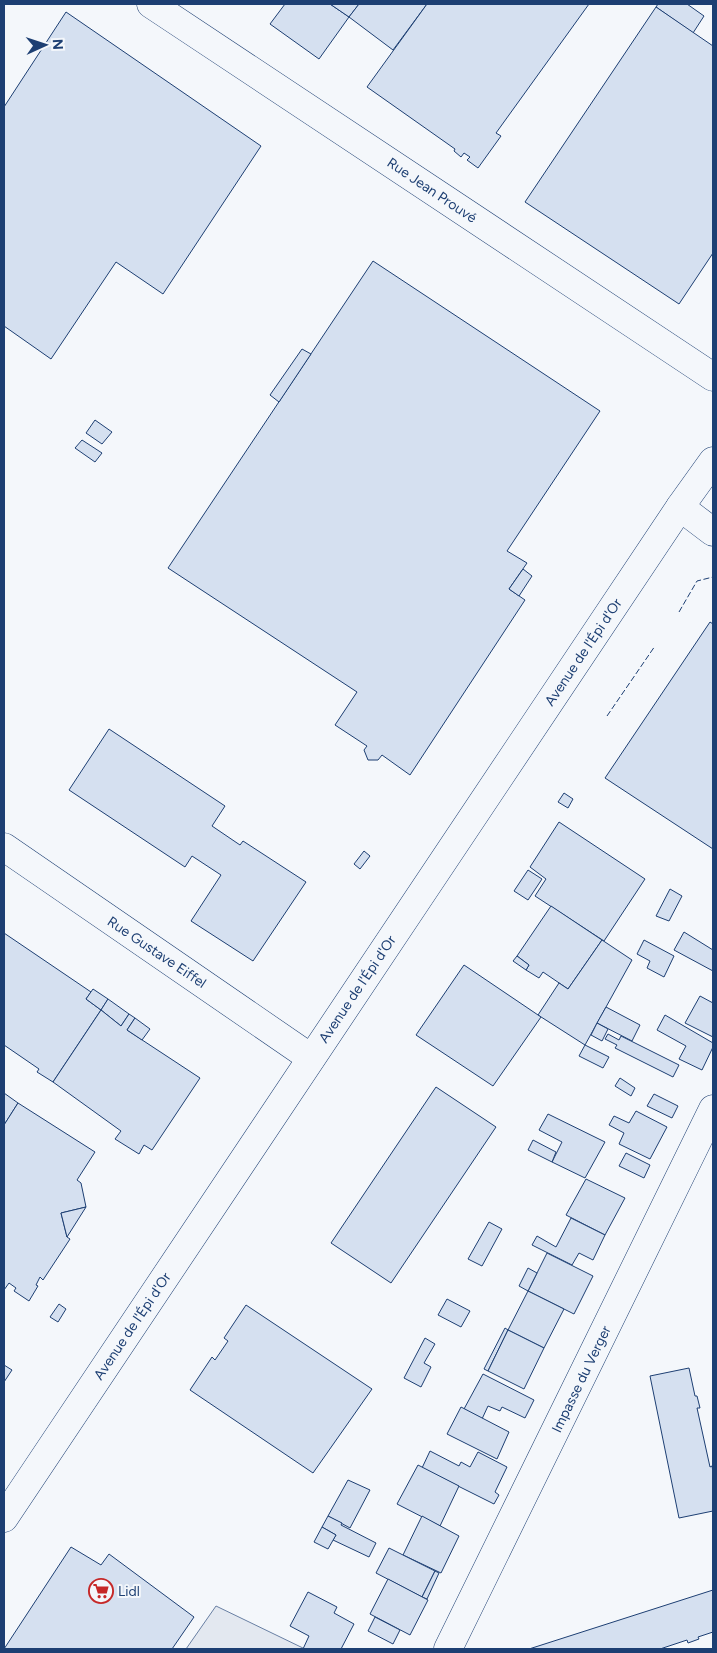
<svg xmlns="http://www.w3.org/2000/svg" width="717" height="1653" viewBox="0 0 717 1653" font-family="Figtree,sans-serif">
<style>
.parking{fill:#e3e8f0;stroke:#687fa3}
.building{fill:#d5e0f0;stroke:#1d3f73}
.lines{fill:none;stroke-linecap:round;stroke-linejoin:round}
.street-casing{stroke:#1d3f73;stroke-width:29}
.street{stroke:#f4f7fb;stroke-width:28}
.fence{stroke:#1d3f73;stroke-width:1;stroke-dasharray:6 2.5;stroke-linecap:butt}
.labels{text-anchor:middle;stroke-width:4;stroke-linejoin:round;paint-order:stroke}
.street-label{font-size:14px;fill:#1d3f73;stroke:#f4f7fb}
.poi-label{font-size:14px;fill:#1d3f73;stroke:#f4f7fb;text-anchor:start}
</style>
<rect width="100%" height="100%" fill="#f4f7fb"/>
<path class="parking" d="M216,1606L305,1649H186Z"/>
<g class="building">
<path d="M285,4H330L349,17L319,59L270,24Z"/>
<path d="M330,4H359L349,17Z"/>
<path d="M359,4H427L393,50L349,17Z"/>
<path d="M427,4H589L496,133L501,136L478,168L467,160L470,157L464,153L461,157L454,151L455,149L367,87Z"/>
<path d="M658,4H687L704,16L693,33L656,7Z"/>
<path d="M656,7L713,46V253L679,304L525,202Z"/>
<path d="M66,12L261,146L163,294L116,262L51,359L4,326V107Z"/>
<path d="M373,261L600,411L507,551L527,563L509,589L525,600L410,775L382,755L378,760H368L364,750L367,746L335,725L357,692L168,568Z"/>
<path d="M302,349L311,354L279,402L270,395Z"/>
<path d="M95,420L112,432L102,444L86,433Z"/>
<path d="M82,440L102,453L95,462L75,448Z"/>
<path d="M523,569L532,576L519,596L509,589Z"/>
<path d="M710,622L713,624V849L605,778Z"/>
<path d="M109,729L225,806L212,826L240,845L243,841L306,882L253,961L191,921L221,875L192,856L185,867L69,790Z"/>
<path d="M564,793L573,799L568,808L558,802Z"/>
<path d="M559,822L645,879L604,941L535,896L546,879L530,867Z"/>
<path d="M364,851L370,856L360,869L354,864Z"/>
<path d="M528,870L542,879L528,900L514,891Z"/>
<path d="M670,889L682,896L669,921L656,916Z"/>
<path d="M551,906L602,940L568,989L543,972L539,978L526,970L529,965L517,956Z"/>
<path d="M684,932L713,950V971L674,950Z"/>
<path d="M4,933L91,992L86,999L101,1010L53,1082L37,1072L39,1069L4,1045Z"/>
<path d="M602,940L632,960L585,1045L538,1015L559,983L568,989Z"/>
<path d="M644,940L674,956L664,977L647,968L650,961L637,954Z"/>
<path d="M517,956L529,965L526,970L513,961Z"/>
<path d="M464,965L541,1017L493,1086L416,1035Z"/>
<path d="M93,989L108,999L101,1010L86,999Z"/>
<path d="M700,996L713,1003V1037L685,1023Z"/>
<path d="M108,999L129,1014L121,1026L101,1010Z"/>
<path d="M606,1007L640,1025L632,1041L597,1023Z"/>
<path d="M101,1010L121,1026L129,1014L135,1018L127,1030L200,1078L152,1150L144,1145L139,1154L115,1139L121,1131L53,1082Z"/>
<path d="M665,1015L713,1043V1047L702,1070L679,1059L686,1046L657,1030Z"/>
<path d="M135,1018L150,1029L142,1040L127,1030Z"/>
<path d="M597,1023L608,1029L602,1041L591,1035Z"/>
<path d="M608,1034L619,1040L621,1036L679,1065L673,1077L615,1048L617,1045L605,1039Z"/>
<path d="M585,1045L609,1057L603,1068L579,1056Z"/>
<path d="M620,1078L635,1088L631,1096L615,1086Z"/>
<path d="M436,1087L496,1127L391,1283L331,1243Z"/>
<path d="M4,1093L18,1103L4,1125Z"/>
<path d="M654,1094L678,1106L672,1118L647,1106Z"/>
<path d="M18,1103L95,1152L77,1180L81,1183L86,1207L61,1213L67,1237L70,1239L43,1280L40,1277L36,1285L38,1286L29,1301L14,1291L16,1288L9,1283L4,1290V1125Z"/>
<path d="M636,1111L667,1127L650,1159L619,1144L624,1133L609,1125L614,1116L629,1123Z"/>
<path d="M548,1114L605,1142L585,1178L552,1162L562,1142L539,1130Z"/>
<path d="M533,1140L556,1152L552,1162L528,1150Z"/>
<path d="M626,1153L650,1165L644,1178L619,1166Z"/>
<path d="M586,1179L625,1198L605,1235L566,1215Z"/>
<path d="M86,1207L67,1237L61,1213Z"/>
<path d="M571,1218L605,1235L593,1260L579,1253L572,1265L532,1245L537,1236L556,1247Z"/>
<path d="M489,1222L502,1229L482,1266L468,1259Z"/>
<path d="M547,1253L593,1276L574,1314L528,1291Z"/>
<path d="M528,1268L537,1273L528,1291L519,1286Z"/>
<path d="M528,1291L564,1309L544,1348L508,1330Z"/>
<path d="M447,1299L470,1311L461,1327L438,1315Z"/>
<path d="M59,1304L66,1309L58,1322L50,1317Z"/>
<path d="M246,1305L372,1389L313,1473L190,1390L212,1357L215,1360L228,1341L224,1338Z"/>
<path d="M505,1328L508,1330L488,1371L484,1369Z"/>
<path d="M508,1330L544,1348L524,1389L488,1371Z"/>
<path d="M425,1338L435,1344L424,1363L431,1367L421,1387L404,1378Z"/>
<path d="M4,1365L12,1370L4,1382Z"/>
<path d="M689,1368L695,1396H697L700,1408H697L710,1467L712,1466L713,1472V1511L679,1518L650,1376Z"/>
<path d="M483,1374L534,1400L525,1418L502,1407L500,1411L488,1406L482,1419L464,1409Z"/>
<path d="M461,1407L509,1432L497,1459L447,1434Z"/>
<path d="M430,1451L459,1466L461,1462L470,1467L478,1452L507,1467L495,1492L499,1495L494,1504L422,1468Z"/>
<path d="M418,1465L459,1486L440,1526L397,1504Z"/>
<path d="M348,1480L370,1490L350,1528L328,1516Z"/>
<path d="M328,1516L342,1523L341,1525L376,1543L369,1557L333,1540L336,1535L322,1527Z"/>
<path d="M422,1516L459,1536L441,1573L403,1555Z"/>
<path d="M322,1527L336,1535L328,1549L314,1542Z"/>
<path d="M71,1547L101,1565L109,1554L194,1617L172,1649H4Z"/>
<path d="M389,1548L435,1571L422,1597L376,1573Z"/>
<path d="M435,1571L439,1573L427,1599L422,1597Z"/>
<path d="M388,1579L428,1600L410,1635L370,1614Z"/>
<path d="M713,1590V1632L698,1637L699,1639L688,1643L687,1640L660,1649H529Z"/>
<path d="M308,1592L337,1607L334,1613L354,1624L341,1649H303L309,1636L290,1626Z"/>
<path d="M375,1617L400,1630L393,1644L368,1631Z"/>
</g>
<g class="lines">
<defs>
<g id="street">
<path d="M151,4L713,377"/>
<path d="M680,507L713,532"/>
<path d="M4,847L311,1058"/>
<path d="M4,1518L680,507L713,461"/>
<path d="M448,1649L713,1109"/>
</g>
</defs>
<use href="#street" class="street-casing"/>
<use href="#street" class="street"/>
<g class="fence">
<path d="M679,612L697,581L713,577"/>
<path d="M607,716L655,646"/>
</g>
</g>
<defs>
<symbol id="supermarket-ring" viewBox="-11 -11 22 22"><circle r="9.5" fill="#f4f7fb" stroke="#c62828" stroke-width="1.5"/><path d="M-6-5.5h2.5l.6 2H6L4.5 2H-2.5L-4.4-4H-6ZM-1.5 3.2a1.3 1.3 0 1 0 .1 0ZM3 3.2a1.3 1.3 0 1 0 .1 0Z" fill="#c62828"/></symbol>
</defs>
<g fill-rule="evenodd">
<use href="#supermarket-ring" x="87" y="1577" width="28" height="28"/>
</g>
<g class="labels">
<g class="street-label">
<text transform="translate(432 190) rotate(34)" y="5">Rue Jean Prouvé</text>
<text transform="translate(583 652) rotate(-56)" y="5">Avenue de l'Épi d'Or</text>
<text transform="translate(157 952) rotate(34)" y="5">Rue Gustave Eiffel</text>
<text transform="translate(357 989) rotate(-56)" y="5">Avenue de l'Épi d'Or</text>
<text transform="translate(132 1326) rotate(-56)" y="5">Avenue de l'Épi d'Or</text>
<text transform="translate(581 1379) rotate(-64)" y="5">Impasse du Verger</text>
</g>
<g class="poi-label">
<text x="118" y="1596">Lidl</text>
</g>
</g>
<rect width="717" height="1653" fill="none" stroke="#1d3f73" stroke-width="10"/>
<g transform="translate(45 45) rotate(87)" stroke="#f4f7fb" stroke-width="4" paint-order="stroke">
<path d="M0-4L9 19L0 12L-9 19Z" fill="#1d3f73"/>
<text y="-8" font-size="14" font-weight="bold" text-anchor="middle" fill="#1d3f73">N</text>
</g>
</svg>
